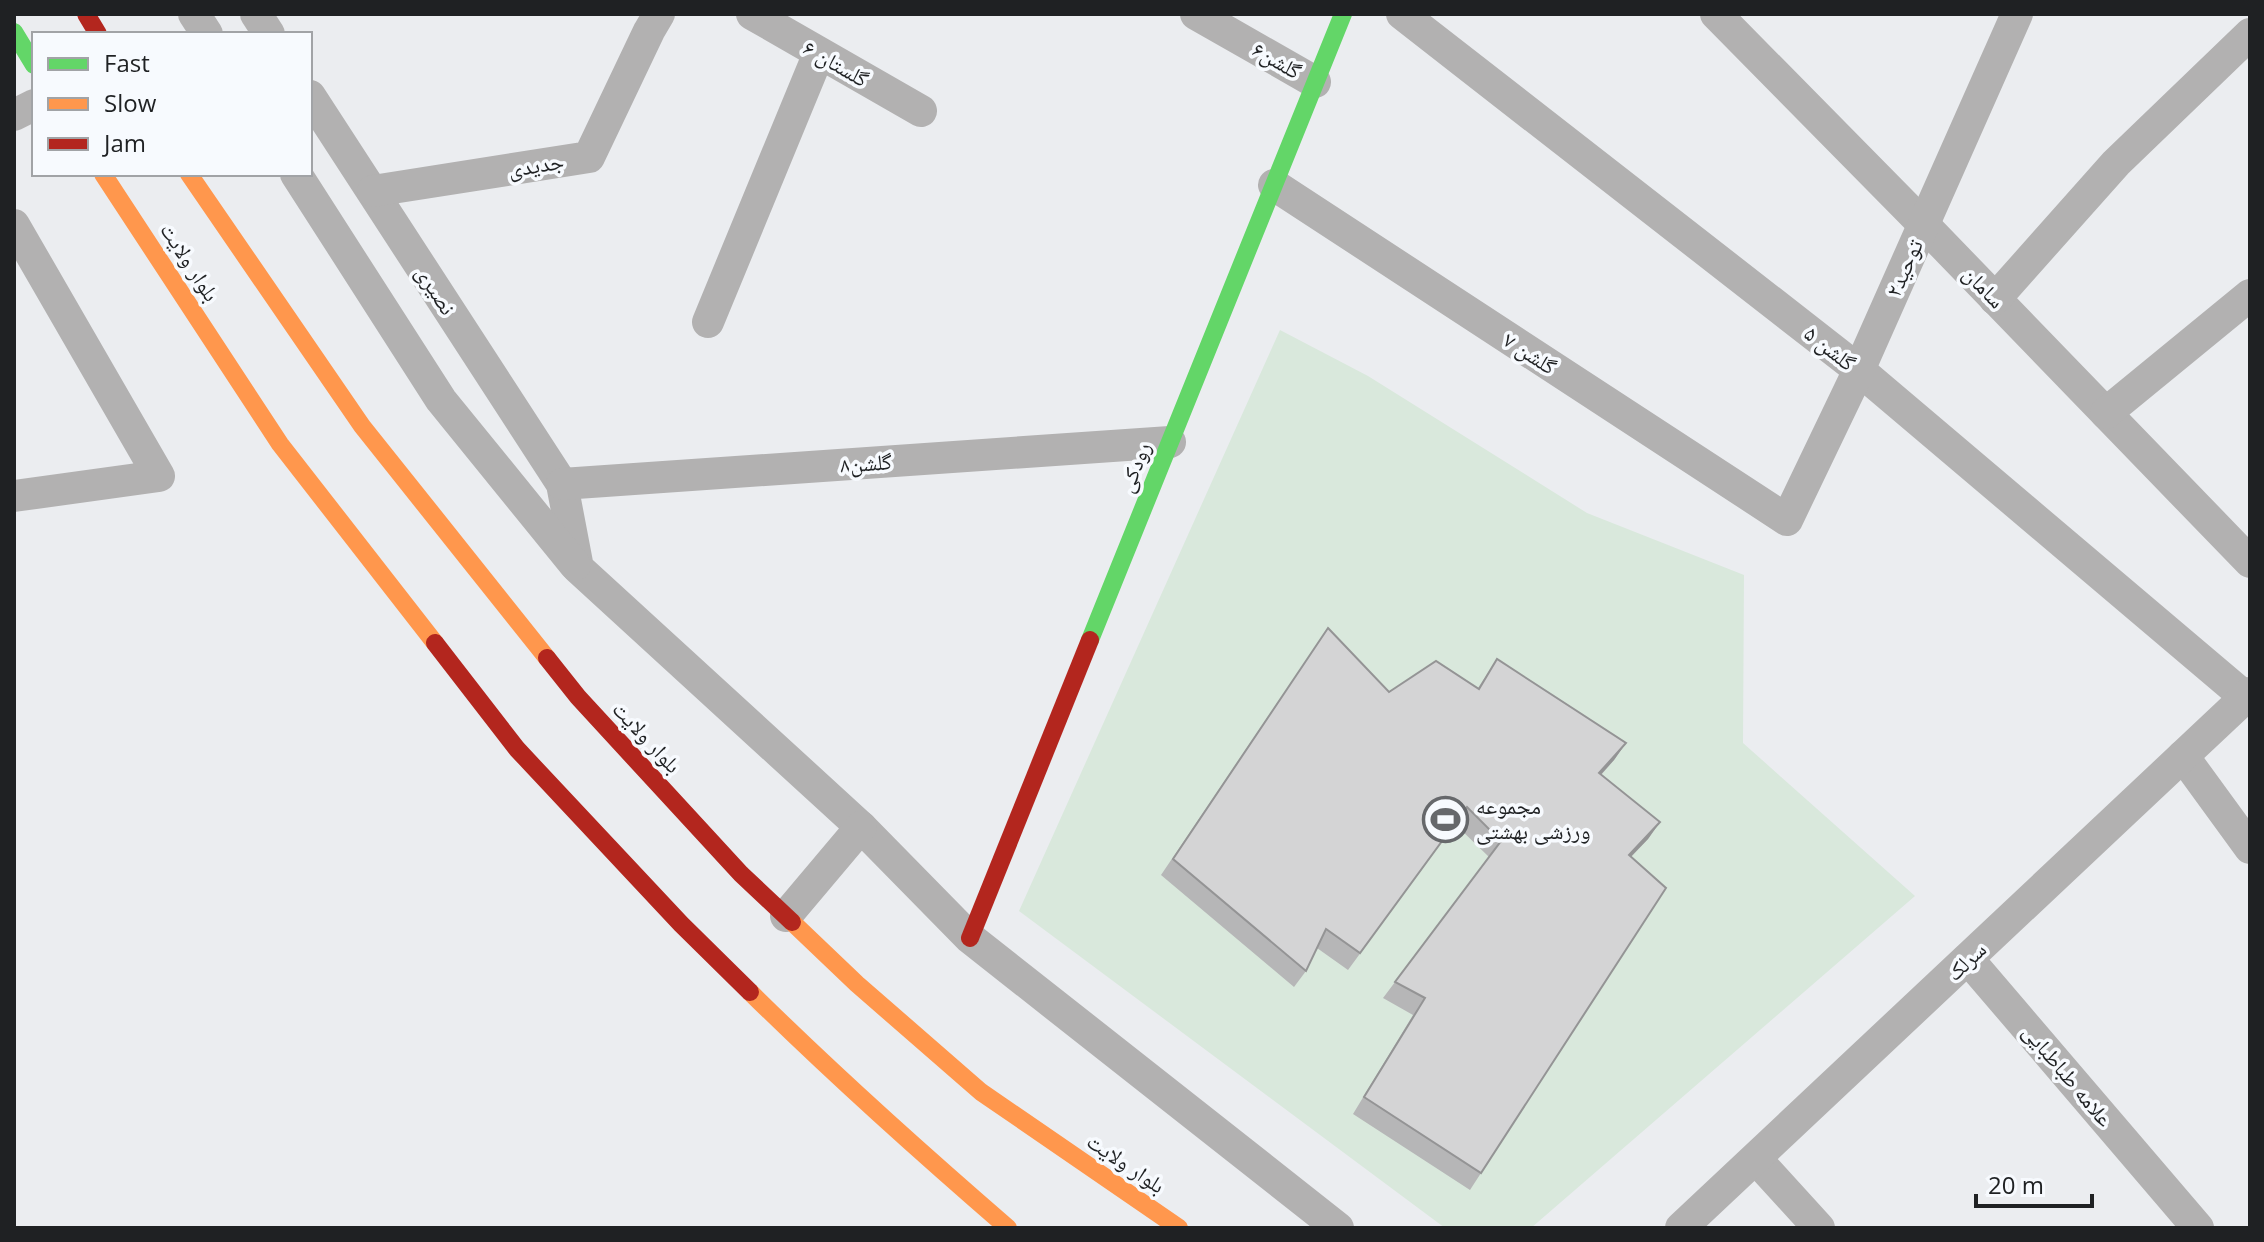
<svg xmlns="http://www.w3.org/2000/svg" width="2264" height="1242" viewBox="0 0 2264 1242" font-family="'Open Sans','Noto Naskh Arabic',sans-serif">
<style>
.grass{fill:#d9e8dc}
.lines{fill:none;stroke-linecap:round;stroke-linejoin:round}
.street{stroke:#b2b1b1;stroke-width:32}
.fast{stroke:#63d668;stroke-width:18}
.slow{stroke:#ff974d;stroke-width:18}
.jam{stroke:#b3261e;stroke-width:18}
.wall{fill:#b6b6b7}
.shaded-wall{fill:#949495}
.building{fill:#d4d4d5;stroke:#949495;stroke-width:2}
.labels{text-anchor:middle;stroke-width:7;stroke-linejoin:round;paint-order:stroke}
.street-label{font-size:22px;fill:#1f2123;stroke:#f7fafe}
.poi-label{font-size:22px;fill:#1f2123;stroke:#f7fafe;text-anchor:start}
</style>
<rect width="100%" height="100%" fill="#ebedf0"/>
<path class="grass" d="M1280,330L1368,376L1587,513L1744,575L1743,743L1915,896L1531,1228H1445L1019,911Z"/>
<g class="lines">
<g class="street">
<path d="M194,14L207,34"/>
<path d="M256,14L269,34"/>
<path d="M752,14L921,111"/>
<path d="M1196,14L1315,82"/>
<path d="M1402,14L1859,370L2245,697"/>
<path d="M1716,14L1924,225L2250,562"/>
<path d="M310,96L562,484L578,568L861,827L970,938L1338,1228"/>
<path d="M14,115L34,105"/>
<path d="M296,174L441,400L575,565"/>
<path d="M1274,185L1787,520L1859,370L2017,14"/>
<path d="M373,191L589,157L649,31L659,14"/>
<path d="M14,225L159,476L14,496"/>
<path d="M1995,299L2116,163L2250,34"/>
<path d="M708,322L819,53"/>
<path d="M2106,413L2250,295"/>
<path d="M562,484L1170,442"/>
<path d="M2183,756L2250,848"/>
<path d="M786,916L861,827"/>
<path d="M1968,959L2198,1228"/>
<path d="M1756,1159L1819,1228"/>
<path d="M1681,1228L2250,693"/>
</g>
<g class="fast">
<path d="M14,32L34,65"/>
<path d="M1090,640L1343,14"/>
</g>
<g class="slow">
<path d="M103,174L280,444L435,643"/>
<path d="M189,174L362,426L547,658"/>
<path d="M792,922L857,984L981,1092L1179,1228"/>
<path d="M750,992C833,1074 920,1152 1008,1228"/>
</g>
<g class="jam">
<path d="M86,14L98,34"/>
<path d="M435,643L517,749L681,924L750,992"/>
<path d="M547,658L578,697L741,874L792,922"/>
<path d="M970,938L1090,640"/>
</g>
</g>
<path class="wall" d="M1328,628L1389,692L1478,688L1497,659L1626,743L1614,760L1601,775L1660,822L1648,839L1631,857L1481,1173L1470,1190L1353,1114L1413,1015L1383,998L1489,857L1455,824L1348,970L1317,948L1306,971L1294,987L1161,875Z"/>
<g class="shaded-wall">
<path d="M1626,743L1614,760L1587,790L1599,773Z"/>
<path d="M1660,822L1648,839L1617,871L1629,855Z"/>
</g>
<path class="building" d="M1328,628L1389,692L1436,661L1479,689L1497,659L1626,743L1599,773L1660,822L1629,855L1666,888L1481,1173L1364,1097L1425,998L1395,982L1501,841L1467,807L1360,953L1326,929L1306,971L1173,859Z"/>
<defs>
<symbol id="stadium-ring" viewBox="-11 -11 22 22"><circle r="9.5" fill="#f7fafe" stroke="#66686b" stroke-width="1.5"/><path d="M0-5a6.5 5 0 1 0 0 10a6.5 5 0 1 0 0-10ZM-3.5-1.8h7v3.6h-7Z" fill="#66686b"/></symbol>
</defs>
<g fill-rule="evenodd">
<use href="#stadium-ring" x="1420" y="794" width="51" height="51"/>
</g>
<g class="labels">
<g class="street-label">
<text transform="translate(1277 60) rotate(30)" y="8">گلشن۶</text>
<text transform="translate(836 63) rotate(30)" y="8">گلستان ۶</text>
<text transform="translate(536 165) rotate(-9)" y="8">جدیدی</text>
<text transform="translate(190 262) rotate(57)" y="8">بلوار ولایت</text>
<text transform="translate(1904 268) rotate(-66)" y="8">توحید۲</text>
<text transform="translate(1984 287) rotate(46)" y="8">سامان</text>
<text transform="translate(436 290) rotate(57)" y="8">نصیری</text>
<text transform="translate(1830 348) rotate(38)" y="8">گلشن ۵</text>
<text transform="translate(1530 353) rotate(33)" y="8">گلشن ۷</text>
<text transform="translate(866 463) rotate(-4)" y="8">گلشن۸</text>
<text transform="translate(1134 467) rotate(-68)" y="8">رودکی</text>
<text transform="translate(647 737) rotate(47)" y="8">بلوار ولایت</text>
<text transform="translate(1966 961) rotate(-43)" y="8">سرلک</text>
<text transform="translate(2068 1075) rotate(50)" y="8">علامه طباطبایی</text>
<text transform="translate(1126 1163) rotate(34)" y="8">بلوار ولایت</text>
</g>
<g class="poi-label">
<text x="1476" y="814">مجموعه<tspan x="1476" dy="25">ورزشی بهشتی</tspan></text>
</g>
</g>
<rect width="2264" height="1242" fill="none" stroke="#1f2123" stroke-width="32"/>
<rect x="32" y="32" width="280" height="144" fill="#f7fafe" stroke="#a1a3a6" stroke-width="2"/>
<rect x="48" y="58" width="40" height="12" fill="#63d668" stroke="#a1a3a6" stroke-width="2"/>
<text x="104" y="72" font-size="24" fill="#1f2123">Fast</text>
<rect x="48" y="98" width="40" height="12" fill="#ff974d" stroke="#a1a3a6" stroke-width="2"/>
<text x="104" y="112" font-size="24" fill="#1f2123">Slow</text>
<rect x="48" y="138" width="40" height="12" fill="#b3261e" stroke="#a1a3a6" stroke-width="2"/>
<text x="104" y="152" font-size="24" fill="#1f2123">Jam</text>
<path d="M1976 1194v12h116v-12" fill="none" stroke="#1f2123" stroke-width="4"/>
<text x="1988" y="1194" font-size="24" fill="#1f2123" stroke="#f7fafe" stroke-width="6" paint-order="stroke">20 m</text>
</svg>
